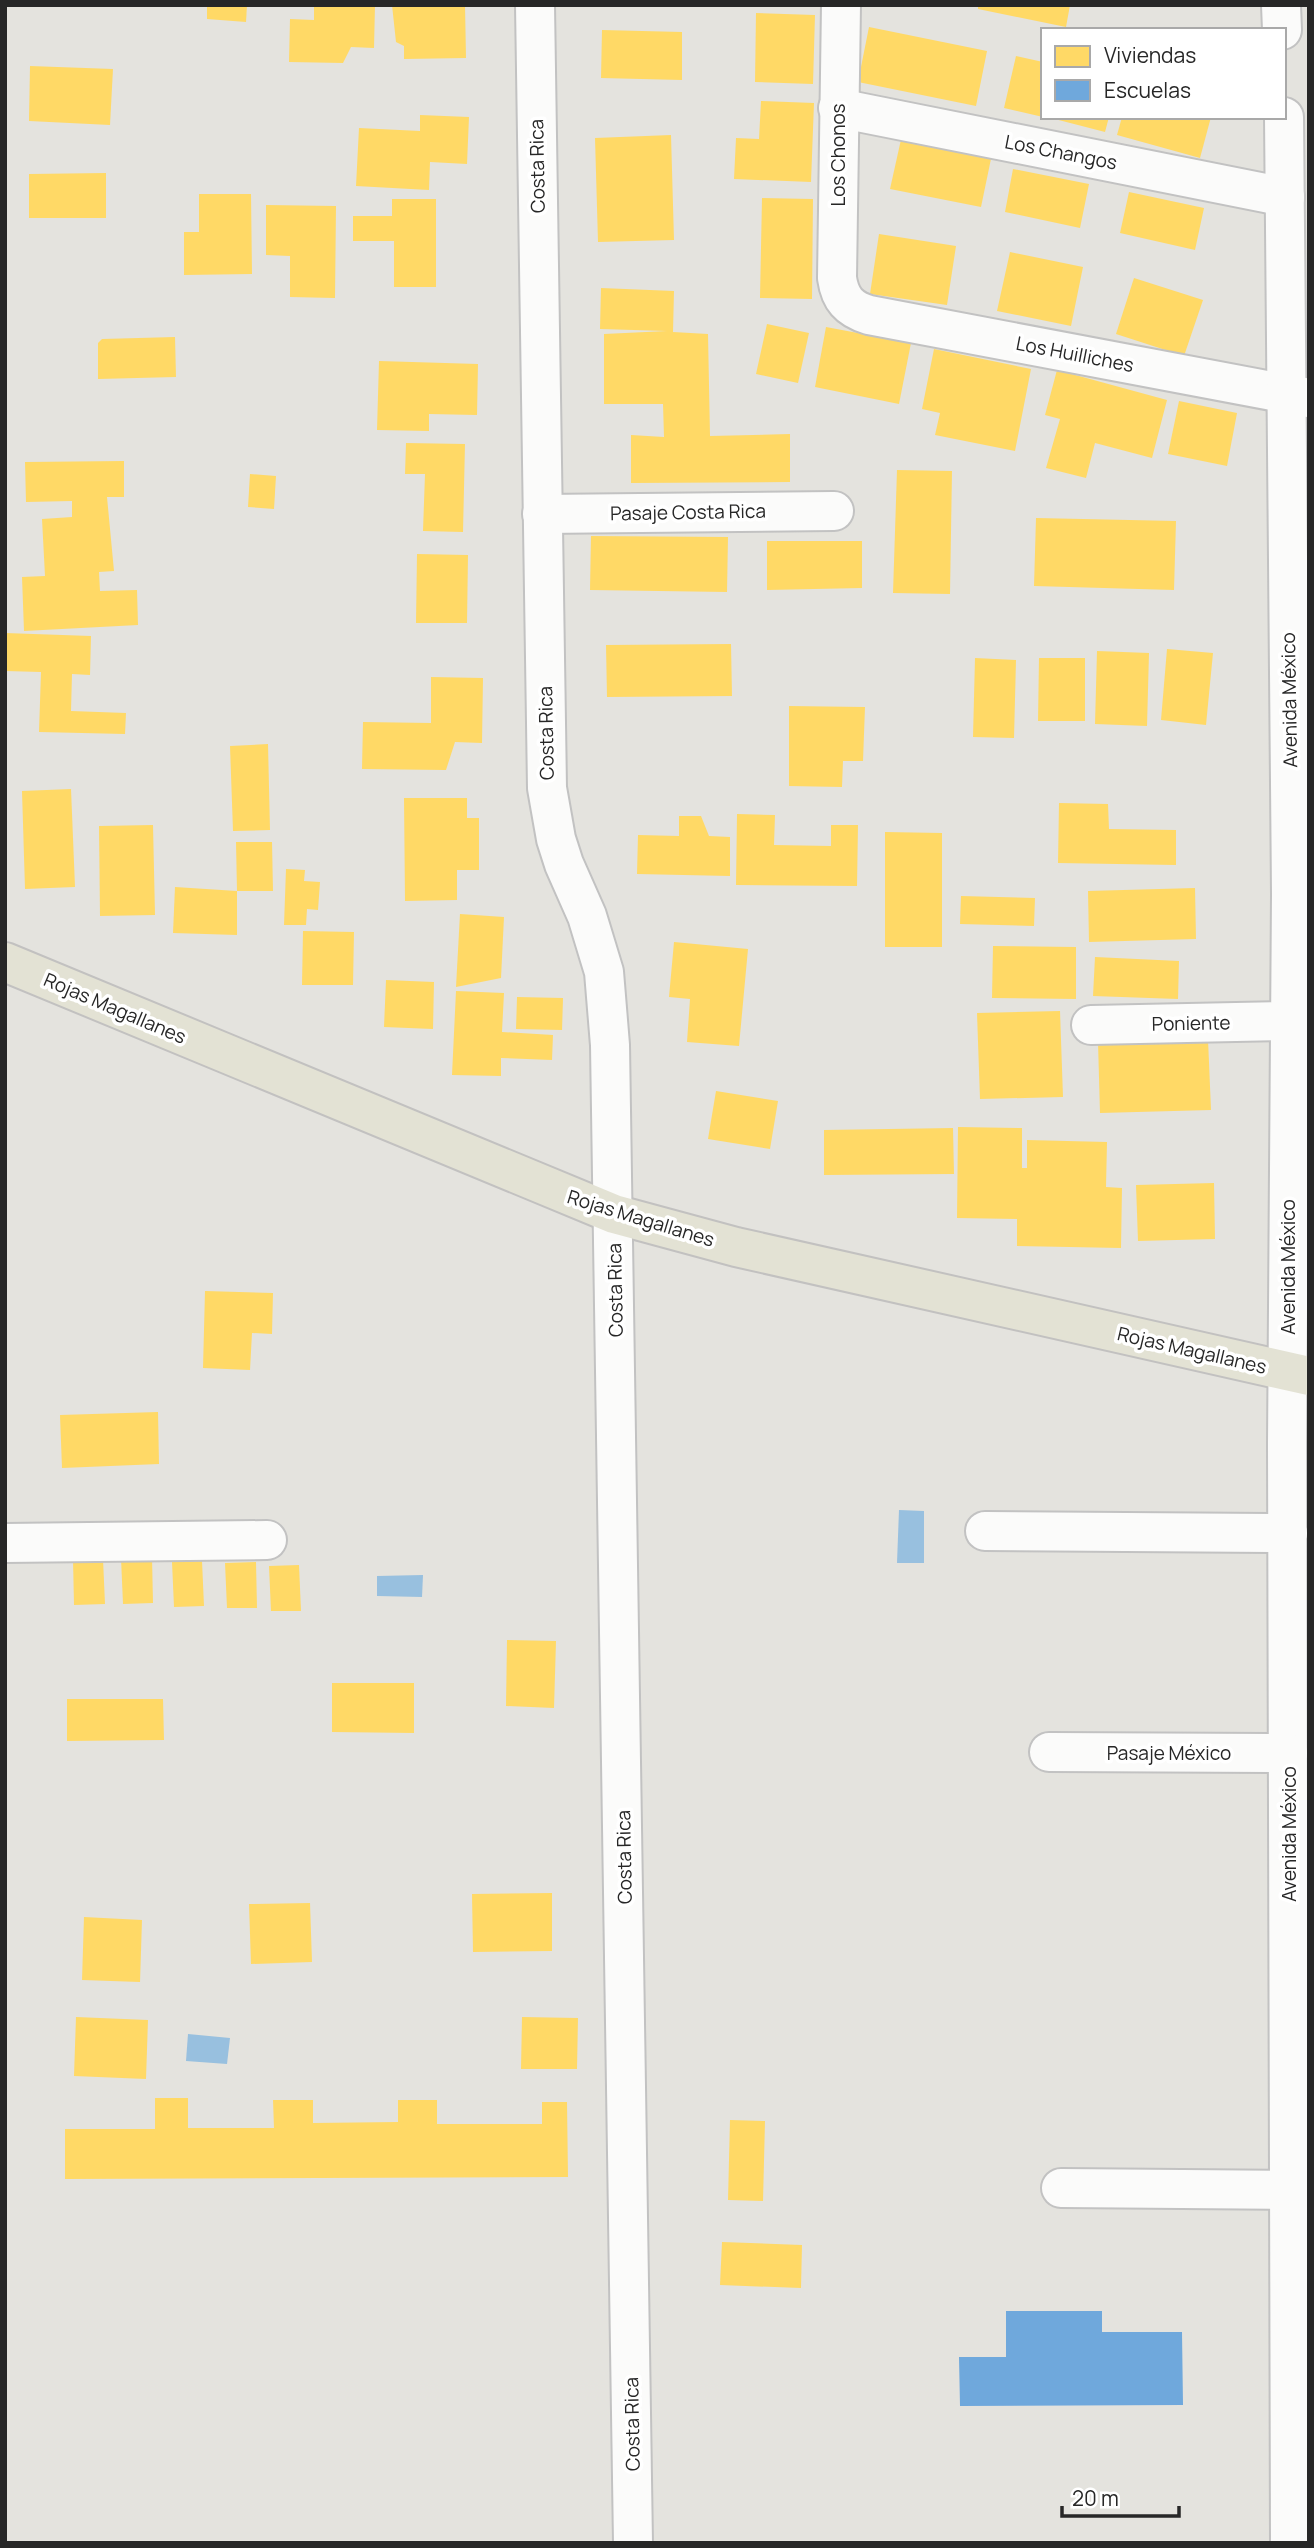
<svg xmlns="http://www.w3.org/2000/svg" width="1314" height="2548" viewBox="0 0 1314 2548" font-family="Manrope,sans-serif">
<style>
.water{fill:#98c0df}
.homes{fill:#ffd966}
.schools{fill:#6fa8dc}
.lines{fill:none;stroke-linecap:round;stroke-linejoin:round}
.minor-casing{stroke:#c2c2c2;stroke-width:42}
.major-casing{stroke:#c2c1c0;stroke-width:42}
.minor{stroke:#fbfbfa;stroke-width:38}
.major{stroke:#e3e2d4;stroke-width:38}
.labels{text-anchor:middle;stroke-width:7;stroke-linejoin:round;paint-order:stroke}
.street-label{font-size:19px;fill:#272727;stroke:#fff}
</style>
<rect width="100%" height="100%" fill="#e4e3de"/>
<g class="water">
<path d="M899,1510L924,1511V1563H897Z"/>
<path d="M423,1575L422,1597L377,1596V1576Z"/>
<path d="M188,2034L230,2038L227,2064L186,2061Z"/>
</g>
<g class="homes">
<path d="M207,5H247L246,22L207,19Z"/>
<path d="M314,5H375L374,48L351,47L343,63L289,62L290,19L314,20Z"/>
<path d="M392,5H465L466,58L404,59V46L396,42Z"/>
<path d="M978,5H1070L1066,27L978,9Z"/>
<path d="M756,13L815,15L813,84L755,82Z"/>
<path d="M869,27L987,51L976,106L858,82Z"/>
<path d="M602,30L682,32V80L601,78Z"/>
<path d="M1016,56L1043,62V117L1004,108Z"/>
<path d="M30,66L113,69L110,125L29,121Z"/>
<path d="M761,101L814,103L811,182L734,179L736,138L759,139Z"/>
<path d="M420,115L469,117L467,164L430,162L429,190L356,186L359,128L420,131Z"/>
<path d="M1047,117H1109L1105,132Z"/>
<path d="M1122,117H1211L1200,158L1117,135Z"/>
<path d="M671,135L674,240L598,242L595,138Z"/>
<path d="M902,135L992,154L981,207L890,189Z"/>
<path d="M1013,169L1089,184L1080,228L1005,212Z"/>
<path d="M106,173V218H29V174Z"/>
<path d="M1129,192L1204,208L1195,250L1120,233Z"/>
<path d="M199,194H251L252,274L184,275V232H199Z"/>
<path d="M762,198L813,199L812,299L760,298Z"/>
<path d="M392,199H436V287H394V241H353V216H392Z"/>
<path d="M266,205L336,206L335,298L290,297V256L266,255Z"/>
<path d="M879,234L956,246L947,305L870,294Z"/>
<path d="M1010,252L1083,267L1071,326L997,311Z"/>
<path d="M1134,278L1203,300L1184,356L1116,334Z"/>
<path d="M601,288L674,291L673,332L708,334L710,436L790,434V482L631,483V435L664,437L663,404H604V334L667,331L600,329Z"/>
<path d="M767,324L809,333L798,383L756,374Z"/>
<path d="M826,327L911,343L899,404L815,387Z"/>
<path d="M175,337L176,377L98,379V343L102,339Z"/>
<path d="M934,349L1031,369L1015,451L935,435L940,413L922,409Z"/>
<path d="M379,361L478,364L477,415L429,414V431L377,430Z"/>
<path d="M1057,370L1167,400L1152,458L1095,443L1086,478L1046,468L1060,419L1045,415Z"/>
<path d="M1179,401L1237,413L1227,466L1168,454Z"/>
<path d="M406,443L465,444L463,532L423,531L425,474H405Z"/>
<path d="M124,461V497H107L114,571L99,572L100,591L137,590L138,625L24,631L22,577L45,576L42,519L72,517V501L26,502L25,462Z"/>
<path d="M897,470L952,471L950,594L893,593Z"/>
<path d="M250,474L276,476L274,509L248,507Z"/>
<path d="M1036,518L1176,521L1174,590L1034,586Z"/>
<path d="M591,536L728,537L727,592L590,590Z"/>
<path d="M767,541H862V588L767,590Z"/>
<path d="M417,554L468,555L467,623H416Z"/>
<path d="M5,633L91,636L90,675L72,674L71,711L126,713L125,734L39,732L41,672L5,671Z"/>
<path d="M731,644L732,696L607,697L606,645Z"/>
<path d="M1167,649L1213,653L1206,725L1161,720Z"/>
<path d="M1097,651L1149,653L1147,726L1095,724Z"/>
<path d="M975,658L1016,660L1014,738L973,737Z"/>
<path d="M1039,658H1085V721H1038Z"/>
<path d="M431,677L483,678L482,743L455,742L446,770L362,769L363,722L431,723Z"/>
<path d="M789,706L865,707L863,761H843L842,787L789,786Z"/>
<path d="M268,744L270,830L233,831L230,746Z"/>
<path d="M71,789L75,887L25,889L22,791Z"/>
<path d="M404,798H467V818H479V870H457V900L405,901Z"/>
<path d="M1059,803L1108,804L1109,829L1176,830V865L1058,863Z"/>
<path d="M737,814L775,815L774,845L831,846V825H858L857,886L736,885Z"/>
<path d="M679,816H701L709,836L730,837V876L637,874L638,835L679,836Z"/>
<path d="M153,825L155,915L100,916L99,826Z"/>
<path d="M885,832L942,833V947H885Z"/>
<path d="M236,842H272L273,891H237Z"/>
<path d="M286,869L305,870L304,881L320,882L318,910L307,909L306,925H284Z"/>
<path d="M175,887L237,891V935L173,933Z"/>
<path d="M1195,888L1196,939L1089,942L1088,891Z"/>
<path d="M961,896L1035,898L1034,926L960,924Z"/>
<path d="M460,914L504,917L501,978L456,987Z"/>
<path d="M303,931L354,932L353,985H302Z"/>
<path d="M674,942L748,949L739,1046L687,1042L690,999L669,997Z"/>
<path d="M993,946L1076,947V999L992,998Z"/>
<path d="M1095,957L1179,961L1178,999L1093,996Z"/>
<path d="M386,980L434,982L433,1029L384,1027Z"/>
<path d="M456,991L504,993L502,1032L553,1035L552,1060L501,1058V1076L452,1075Z"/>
<path d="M517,997L563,998L562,1030L516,1029Z"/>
<path d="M1060,1011L1063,1097L980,1099L977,1013Z"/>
<path d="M1208,1039L1211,1110L1100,1113L1098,1042Z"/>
<path d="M716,1091L778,1101L770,1149L708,1139Z"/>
<path d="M958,1127L1022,1128V1168H1027V1140L1107,1142L1106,1187L1122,1188L1121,1248L1017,1246V1219L957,1218Z"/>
<path d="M953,1128L954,1174L824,1175V1130Z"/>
<path d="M1214,1183L1215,1239L1138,1241L1136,1185Z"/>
<path d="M205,1291L273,1293L272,1334L252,1333L250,1370L203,1368Z"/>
<path d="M158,1412L159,1464L62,1468L60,1415Z"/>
<path d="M152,1557L153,1603L123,1604L121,1558Z"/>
<path d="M73,1559H103L105,1604L74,1605Z"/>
<path d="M202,1561L204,1606L174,1607L172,1562Z"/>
<path d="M256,1562L257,1608H227L225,1563Z"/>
<path d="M299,1565L301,1611H271L269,1566Z"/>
<path d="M507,1640L556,1641L554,1708L506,1706Z"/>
<path d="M332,1683H414V1733L332,1732Z"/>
<path d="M67,1699H163L164,1740L67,1741Z"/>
<path d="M552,1893V1951L473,1952L472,1894Z"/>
<path d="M310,1903L312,1962L251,1964L249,1904Z"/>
<path d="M84,1917L142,1920L140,1982L82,1980Z"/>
<path d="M76,2017L148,2020L146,2079L74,2076Z"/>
<path d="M522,2017L578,2018L577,2069H521Z"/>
<path d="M155,2098H188V2128H274L273,2100H313V2123L398,2122V2100H437V2124H542V2102H567L568,2177L65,2179V2129H155Z"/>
<path d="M730,2120L765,2121L763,2201L728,2200Z"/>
<path d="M722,2242L802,2245L801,2288L720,2285Z"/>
</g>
<path class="schools" d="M1006,2311H1102V2332H1182L1183,2405L960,2406L959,2357H1006Z"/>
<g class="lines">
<defs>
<g id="minor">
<path d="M535,5L547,788L556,839L564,864L587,916L604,972L610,1045L633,2543"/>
<path d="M841,5L837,278C840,299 849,309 869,315L1309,398"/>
<path d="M1281,5L1282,30"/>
<path d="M838,108L1285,197"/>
<path d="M1284,117L1291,894L1287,1445L1290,2543"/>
<path d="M542,514L834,511"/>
<path d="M1091,1025L1290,1021"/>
<path d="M985,1531L1288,1533"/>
<path d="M5,1543L267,1540"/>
<path d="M1049,1752L1288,1753"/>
<path d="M1061,2188L1289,2190"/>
</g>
<path id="major" d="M5,962L614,1214L736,1247L1309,1376"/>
</defs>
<use href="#minor" class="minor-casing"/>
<use href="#major" class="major-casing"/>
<use href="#minor" class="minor"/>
<use href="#major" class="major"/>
</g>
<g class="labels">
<g class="street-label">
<text transform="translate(1061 152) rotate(11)" y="7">Los Changos</text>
<text transform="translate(838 155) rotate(-90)" y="7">Los Chonos</text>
<text transform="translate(537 166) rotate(-91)" y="7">Costa Rica</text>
<text transform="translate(1075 354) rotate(11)" y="7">Los Huilliches</text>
<text transform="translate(688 512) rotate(-1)" y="7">Pasaje Costa Rica</text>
<text transform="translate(1289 700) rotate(-91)" y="7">Avenida México</text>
<text transform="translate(546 733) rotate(-91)" y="7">Costa Rica</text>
<text transform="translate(115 1008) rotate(23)" y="7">Rojas Magallanes</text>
<text transform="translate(1191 1023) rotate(-1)" y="7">Poniente</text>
<text transform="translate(641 1218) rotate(17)" y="7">Rojas Magallanes</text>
<text transform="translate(1288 1267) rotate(-90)" y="7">Avenida México</text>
<text transform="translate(615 1290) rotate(-91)" y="7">Costa Rica</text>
<text transform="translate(1192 1350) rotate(13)" y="7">Rojas Magallanes</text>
<text x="1169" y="1760">Pasaje México</text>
<text transform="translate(1289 1834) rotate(-90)" y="7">Avenida México</text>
<text transform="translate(624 1857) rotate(-91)" y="7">Costa Rica</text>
<text transform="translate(632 2424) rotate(-91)" y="7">Costa Rica</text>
</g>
</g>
<rect width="1314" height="2548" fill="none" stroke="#272727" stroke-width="14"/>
<rect x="1041" y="28" width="245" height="91" fill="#ffffff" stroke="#a9a9a9" stroke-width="2"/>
<rect x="1055" y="46" width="35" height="21" fill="#ffd966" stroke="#a9a9a9" stroke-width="2"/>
<text x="1104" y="63" font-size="21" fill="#272727">Viviendas</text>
<rect x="1055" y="80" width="35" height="21" fill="#6fa8dc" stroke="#a9a9a9" stroke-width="2"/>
<text x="1104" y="98" font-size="21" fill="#272727">Escuelas</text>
<path d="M1062 2506v10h117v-10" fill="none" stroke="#272727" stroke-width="3.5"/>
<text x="1072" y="2506" font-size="21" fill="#272727" stroke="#ffffff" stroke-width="5" paint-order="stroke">20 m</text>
</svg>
